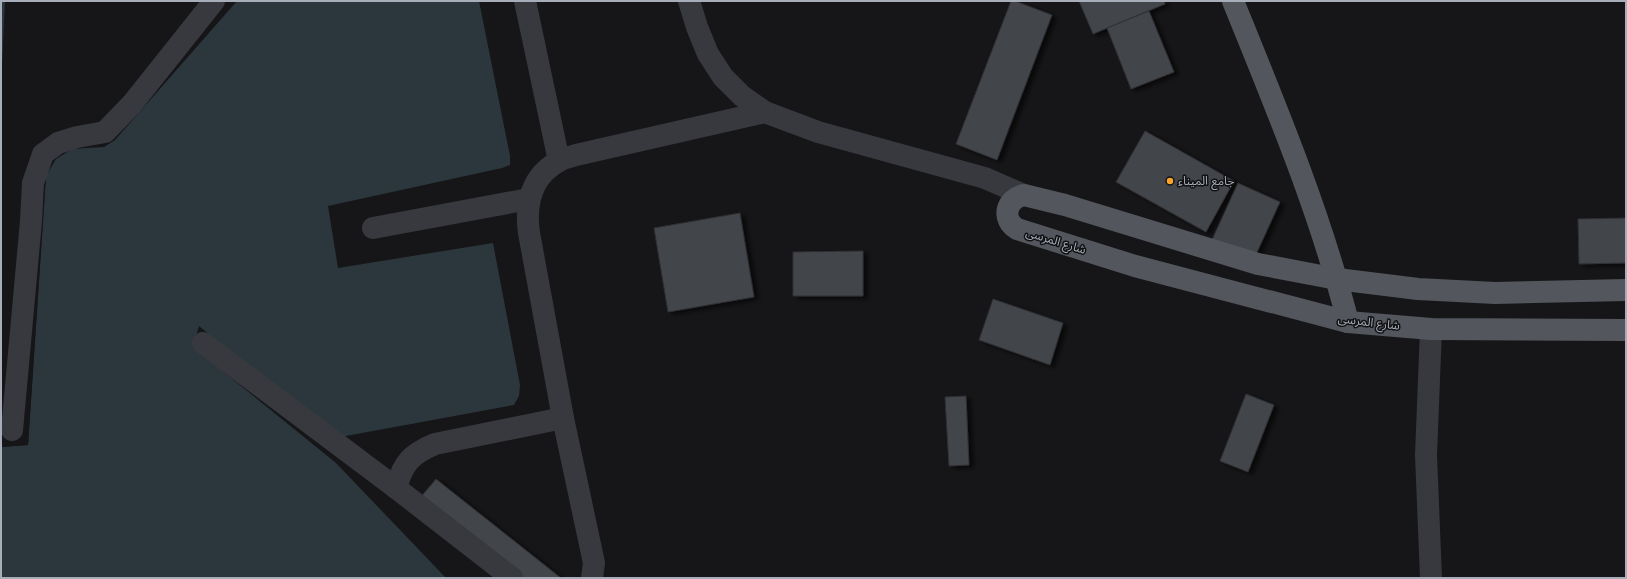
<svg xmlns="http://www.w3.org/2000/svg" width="1627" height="579" viewBox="0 0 1627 579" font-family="Helvetica,'Noto Sans Arabic',sans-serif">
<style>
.water{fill:#2c373d}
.pier{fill:#161618}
.building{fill:#424449;stroke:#303035;filter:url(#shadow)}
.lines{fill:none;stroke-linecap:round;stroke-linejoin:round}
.minor{stroke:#37393e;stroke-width:22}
.major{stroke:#53565d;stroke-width:22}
.poi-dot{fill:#fba42c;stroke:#111113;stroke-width:1.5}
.labels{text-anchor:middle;stroke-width:3;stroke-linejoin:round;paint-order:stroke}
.poi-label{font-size:12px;fill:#a8aeb9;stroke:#111113;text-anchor:start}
.street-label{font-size:12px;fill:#a8aeb9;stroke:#111113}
</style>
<defs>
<filter id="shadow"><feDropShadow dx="4.5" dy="2.5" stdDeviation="2" flood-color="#0009"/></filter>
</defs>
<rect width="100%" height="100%" fill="#161618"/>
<g class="water">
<path d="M1,1H5L1,87Z"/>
<path d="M237,1H479L510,156V165L502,168L328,206L338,268L493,243L520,385L519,396L514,405L335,438L199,326L193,347L336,463L446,578H1V447L28,445L46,176L56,159L72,149L104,147L115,140Z"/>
</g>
<path class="pier" d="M44,175L46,176L28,445L1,447V445L26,443Z"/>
<g class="building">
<path d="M1011,1H1015L1052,15L997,160L956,144Z"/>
<path d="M1079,1H1164L1165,4L1093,34Z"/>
<path d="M1149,11L1174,72L1131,89L1107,28Z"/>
<path d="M1145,131L1234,181L1206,232L1116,182Z"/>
<path d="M1238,183L1280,202L1253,261L1211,242Z"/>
<path d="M740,213L754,297L668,312L654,228Z"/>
<path d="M1626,218V263L1579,264L1578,219Z"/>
<path d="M863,251V296H793V252Z"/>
<path d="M993,299L1063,323L1050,365L979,340Z"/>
<path d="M1246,394L1274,405L1248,472L1220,461Z"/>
<path d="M966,396L969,465L949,466L945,397Z"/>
<path d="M436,479L561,578H520L420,498Z"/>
</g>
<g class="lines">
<g class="minor">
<path d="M525,1L559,161"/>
<path d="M689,1L697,27L708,54L723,77L742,96L765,112L818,132L985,178L1024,195"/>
<path d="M373,228L529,199"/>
<path d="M203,343L396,488L512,578"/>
<path d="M12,430L31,221L33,183L43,154L58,143L77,137L105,132L132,104L214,1"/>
<path d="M396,488C403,463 411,454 435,444L563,418"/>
<path d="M592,578L594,563L563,418L529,233C525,204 531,176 559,161C564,158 571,157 576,155L765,112"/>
<path d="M1431,578L1426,455L1431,329"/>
</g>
<g class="major">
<path d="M1233,1C1276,107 1320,212 1348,322"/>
<path d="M1626,290L1495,293L1418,289L1337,279L1258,264L1065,205L1024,195C1006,199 1001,219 1017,229L1135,266L1348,322L1431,329L1626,330"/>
</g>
</g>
<circle class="poi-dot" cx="1170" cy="181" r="4"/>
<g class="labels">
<g class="poi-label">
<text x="1178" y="185">جامع الميناء</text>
</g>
<g class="street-label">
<text transform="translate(1056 241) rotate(17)" y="4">شارع المرسى</text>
<text transform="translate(1369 322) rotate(7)" y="4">شارع المرسى</text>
</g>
</g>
<rect width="1627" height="579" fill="none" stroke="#a8aeb9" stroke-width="4"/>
</svg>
